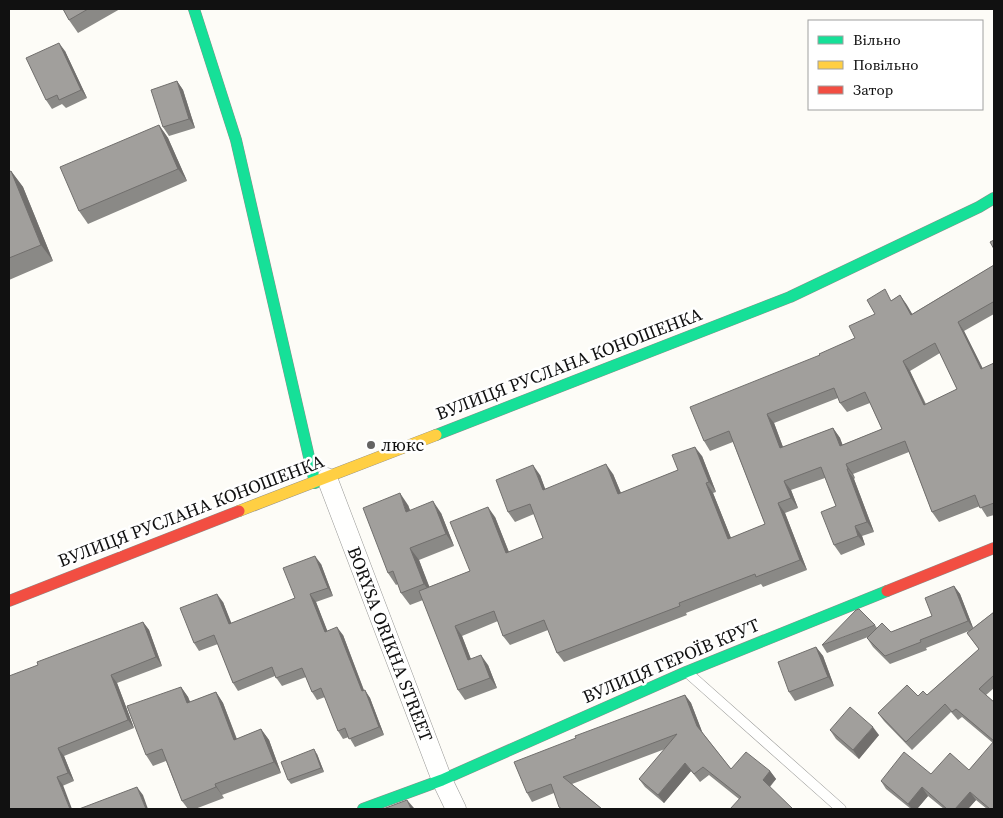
<svg xmlns="http://www.w3.org/2000/svg" width="1003" height="818" viewBox="0 0 1003 818" font-family="'Source Serif 4',serif">
<style>
.lines{fill:none;stroke-linecap:round;stroke-linejoin:round}
.lane-casing{stroke:#979795;stroke-width:11}
.street-casing{stroke:#979795;stroke-width:21}
.fast-casing{stroke:#8e8d8b;stroke-width:12}
.slow-casing{stroke:#8e8d8b;stroke-width:12}
.jam-casing{stroke:#8e8d8b;stroke-width:12}
.lane{stroke:#fffffe;stroke-width:10}
.street{stroke:#fffffe;stroke-width:20}
.fast{stroke:#16e098;stroke-width:11}
.slow{stroke:#ffcf43;stroke-width:11}
.jam{stroke:#f24e42;stroke-width:11}
.wall{fill:#8a8986;fill-rule:evenodd}
.shaded-wall{fill:#716f6d}
.building{fill:#a19f9c;stroke:#716f6d;fill-rule:evenodd}
.poi-dot{fill:#646362;stroke:#fff;stroke-width:2}
.labels{text-anchor:middle;stroke-width:5;stroke-linejoin:round;paint-order:stroke}
.street-label{font-size:18px;fill:#111;stroke:#fff}
.poi-label{font-size:18px;fill:#111;stroke:#fff;text-anchor:start}
</style>
<rect width="100%" height="100%" fill="#fdfcf7"/>
<g class="lines">
<defs>
<path id="lane" d="M689,674L841,809"/>
<path id="street" d="M327,478L442,780L456,809"/>
<g id="fast">
<path d="M194,9L236,140L315,483"/>
<path d="M436,435L790,297L979,207L994,198"/>
<path d="M363,809L442,780L686,672L887,591"/>
</g>
<path id="slow" d="M239,511L436,435"/>
<g id="jam">
<path d="M887,591L994,548"/>
<path d="M9,601L239,511"/>
</g>
</defs>
<use href="#lane" class="lane-casing"/>
<use href="#street" class="street-casing"/>
<use href="#fast" class="fast-casing"/>
<use href="#slow" class="slow-casing"/>
<use href="#jam" class="jam-casing"/>
<use href="#lane" class="lane"/>
<use href="#street" class="street"/>
<use href="#fast" class="fast"/>
<use href="#slow" class="slow"/>
<use href="#jam" class="jam"/>
</g>
<g class="wall">
<path d="M63,9H120L78,33L69,20Z"/>
<path d="M65,51L87,98L66,108L62,104L52,109L46,100Z"/>
<path d="M177,81L183,90L195,128L169,136L163,127Z"/>
<path d="M159,125L168,138L187,181L88,224L79,211Z"/>
<path d="M11,171L23,187L53,261L9,280V172Z"/>
<path d="M994,265V314L964,331L983,369L994,363V515L987,517L980,506L939,522L932,512L909,452L853,474L855,478L854,479L874,532L862,536L865,545L841,555L834,545L836,506L825,478L791,490L798,508L785,513L807,570L763,587L761,584L686,613L687,615L564,662L557,653L548,630L510,645L503,636L498,621L462,636L471,659L488,665L497,688L465,700L458,690L423,600L410,605L401,593L398,584L396,585L388,573L408,505L410,510L441,513L454,546L419,560L429,587L470,571L495,517L509,552L543,538L534,514L515,522L508,512L540,475L545,489L613,474L621,493L678,470L702,456L716,492L713,493L731,538L765,524L733,442L710,451L704,441L820,355L855,338L875,314L892,300L900,295L912,314ZM940,353L957,389L926,404L910,371ZM838,398L840,403L847,412L870,403L882,429L842,445L840,438L833,428L783,447L774,423Z"/>
<path d="M321,564L333,596L316,602L327,631L343,635L364,690L370,698L384,735L355,747L349,737L343,739L338,731L325,697L317,700L312,692L306,677L282,686L275,676L238,691L233,683L218,644L199,651L194,643L223,602L231,624L295,598Z"/>
<path d="M954,586L960,594L973,628L994,612V688L986,695L994,702V809H987L976,800L968,809H944L928,796L917,809H911L886,789L881,781L931,774L969,770L993,743L962,717L958,720L951,712L912,750L884,721L878,713L918,696L927,695L979,649L967,633L969,631L926,648L927,650L890,664L873,647L867,638L868,637L827,653L822,645L875,625L877,628L891,632L932,616Z"/>
<path d="M143,622L149,630L162,666L117,683L134,728L64,756L74,781L9,809Z"/>
<path d="M816,647L823,656L834,686L795,701L789,692Z"/>
<path d="M181,687L188,697L190,702L216,692L223,703L237,739L261,729L269,740L281,773L222,795L224,798L195,809H188L182,801L166,761L153,766L146,755Z"/>
<path d="M685,695L691,703L702,732L731,769L770,771L776,779L770,787L739,799L709,775L700,782L691,771L664,803L645,787L639,779L665,749L572,784L602,809H561L554,793L532,802L527,793L576,738Z"/>
<path d="M830,730L879,735L859,759L836,739Z"/>
<path d="M317,754L324,772L291,784L288,780Z"/>
</g>
<g class="shaded-wall">
<path d="M59,43L65,51L87,98L81,90Z"/>
<path d="M177,81L183,90L195,128L189,119Z"/>
<path d="M159,125L168,138L187,181L178,169Z"/>
<path d="M11,171L23,187L53,261L41,245Z"/>
<path d="M900,295L907,305L918,324L911,315Z"/>
<path d="M958,322L964,331L988,379L981,369Z"/>
<path d="M903,361L910,371L930,415L924,405Z"/>
<path d="M767,414L774,423L787,458L780,448Z"/>
<path d="M833,428L840,438L847,456L840,446Z"/>
<path d="M695,447L702,456L716,492L709,482Z"/>
<path d="M606,464L613,474L625,503L618,494Z"/>
<path d="M846,464L853,474L855,478L848,469Z"/>
<path d="M533,465L540,475L549,499L543,490Z"/>
<path d="M847,469L854,479L874,532L867,522Z"/>
<path d="M784,481L791,490L798,508L791,498Z"/>
<path d="M706,483L713,493L735,548L728,539Z"/>
<path d="M400,493L408,505L415,524L406,512Z"/>
<path d="M433,501L441,513L454,546L446,534Z"/>
<path d="M778,503L785,513L807,570L800,560Z"/>
<path d="M488,507L495,517L513,563L506,553Z"/>
<path d="M855,526L862,536L865,545L858,536Z"/>
<path d="M410,548L419,560L433,596L424,584Z"/>
<path d="M315,556L321,564L333,596L328,588Z"/>
<path d="M954,586L960,594L974,630L968,621Z"/>
<path d="M217,594L223,602L235,632L229,624Z"/>
<path d="M310,594L316,602L331,640L325,632Z"/>
<path d="M143,622L149,630L162,666L156,657Z"/>
<path d="M455,626L462,636L475,670L468,660Z"/>
<path d="M337,627L343,635L367,699L362,691Z"/>
<path d="M816,647L823,656L834,686L828,677Z"/>
<path d="M481,655L488,665L497,688L490,678Z"/>
<path d="M111,675L117,683L134,728L128,720Z"/>
<path d="M181,687L188,697L195,714L187,703Z"/>
<path d="M365,690L370,698L384,735L379,727Z"/>
<path d="M216,692L223,703L241,751L234,740Z"/>
<path d="M685,695L691,703L703,734L697,726Z"/>
<path d="M873,727L879,735L859,759L853,750Z"/>
<path d="M261,729L269,740L281,773L274,762Z"/>
<path d="M58,748L64,756L74,781L68,773Z"/>
<path d="M314,749L317,754L324,772L321,768Z"/>
<path d="M685,763L691,771L664,803L658,795Z"/>
<path d="M770,771L776,779L768,788L763,780Z"/>
<path d="M57,777L63,785L72,809H70Z"/>
<path d="M215,784L222,795L224,798L216,787Z"/>
<path d="M137,787L143,795L148,809H146Z"/>
<path d="M922,787L928,796L917,809H912L908,804Z"/>
<path d="M970,792L976,800L968,809H955Z"/>
<path d="M407,800L414,808V809H411Z"/>
</g>
<g class="building">
<path d="M63,9H88L69,20Z"/>
<path d="M59,43L81,90L59,100L57,95L46,100L26,58Z"/>
<path d="M177,81L189,119L163,127L151,90Z"/>
<path d="M159,125L178,169L79,211L60,167Z"/>
<path d="M11,171L41,245L9,258V172Z"/>
<path d="M994,240V249L990,242Z"/>
<path d="M994,265V304L993,302L958,322L981,369L994,363V503L980,508L975,495L932,512L905,441L846,464L848,469H847L867,522L855,526L858,536L834,545L821,512L836,506L821,467L784,481L791,498L778,503L800,560L756,577L755,574L679,603L680,606L557,653L544,620L503,636L494,611L455,626L468,660L481,655L490,678L458,690L419,591L470,571L450,522L488,507L506,553L543,538L530,504L508,512L496,480L533,465L543,490L606,464L618,494L678,470L672,455L695,447L709,482L706,483L728,539L765,524L729,431L704,441L690,407L820,355L819,354L855,338L849,326L875,314L867,300L885,289L891,301L900,295L911,315ZM935,343L957,389L924,405L903,361ZM834,388L840,403L865,392L882,429L840,446L833,428L780,448L767,414Z"/>
<path d="M400,493L406,512L433,501L446,534L410,548L424,584L401,593L393,571L388,573L363,508Z"/>
<path d="M315,556L328,588L310,594L325,632L337,627L362,691L365,690L379,727L349,739L345,728L338,731L321,688L312,692L302,668L276,678L272,667L233,683L214,635L194,643L180,608L217,594L229,624L295,598L283,568Z"/>
<path d="M954,586L968,621L920,640L921,642L885,656L867,638L882,623L891,632L932,616L925,598Z"/>
<path d="M859,609L875,625L822,645L856,610Z"/>
<path d="M994,612V675L979,689L994,702V809H990L970,792L955,809H947L922,787L908,804L881,781L904,752L931,774L950,753L969,770L994,741L956,709L952,712L945,704L906,742L878,713L907,685L918,696L923,691L927,695L979,649L967,633Z"/>
<path d="M143,622L156,657L111,675L128,720L58,748L68,773L57,777L70,809H9V676L38,665L37,662Z"/>
<path d="M816,647L828,677L789,692L778,662Z"/>
<path d="M181,687L187,703L216,692L234,740L261,729L274,762L215,784L216,787L182,801L162,749L146,755L127,706Z"/>
<path d="M685,695L697,726L731,769L746,752L770,771L763,780L793,809H730L741,797L703,767L694,774L685,763L658,795L639,779L677,734L563,777L602,809H562L559,807L551,784L527,793L514,762L576,738L575,736Z"/>
<path d="M850,707L873,727L853,750L830,730Z"/>
<path d="M314,749L321,768L288,780L281,762Z"/>
<path d="M137,787L146,809H79Z"/>
<path d="M407,800L411,809H383Z"/>
</g>
<circle class="poi-dot" cx="371" cy="445" r="5"/>
<g class="labels">
<g class="street-label">
<text transform="translate(569 364) rotate(-21)" y="6">ВУЛИЦЯ РУСЛАНА КОНОШЕНКА</text>
<text transform="translate(191 511) rotate(-21)" y="6">ВУЛИЦЯ РУСЛАНА КОНОШЕНКА</text>
<text transform="translate(390 644) rotate(69)" y="6">BORYSA ORIKHA STREET</text>
<text transform="translate(671 661) rotate(-23)" y="6">ВУЛИЦЯ ГЕРОЇВ КРУТ</text>
</g>
<g class="poi-label">
<text x="381" y="451">люкс</text>
</g>
</g>
<rect width="1003" height="818" fill="none" stroke="#111111" stroke-width="20"/>
<rect x="808" y="20" width="175" height="90" fill="#ffffff" stroke="#a0a0a0"/>
<rect x="818" y="36" width="25" height="8" fill="#16e098" stroke="#a0a0a0"/>
<text x="853" y="45" font-size="15" fill="#111111">Вільно</text>
<rect x="818" y="61" width="25" height="8" fill="#ffcf43" stroke="#a0a0a0"/>
<text x="853" y="70" font-size="15" fill="#111111">Повільно</text>
<rect x="818" y="86" width="25" height="8" fill="#f24e42" stroke="#a0a0a0"/>
<text x="853" y="95" font-size="15" fill="#111111">Затор</text>
</svg>
